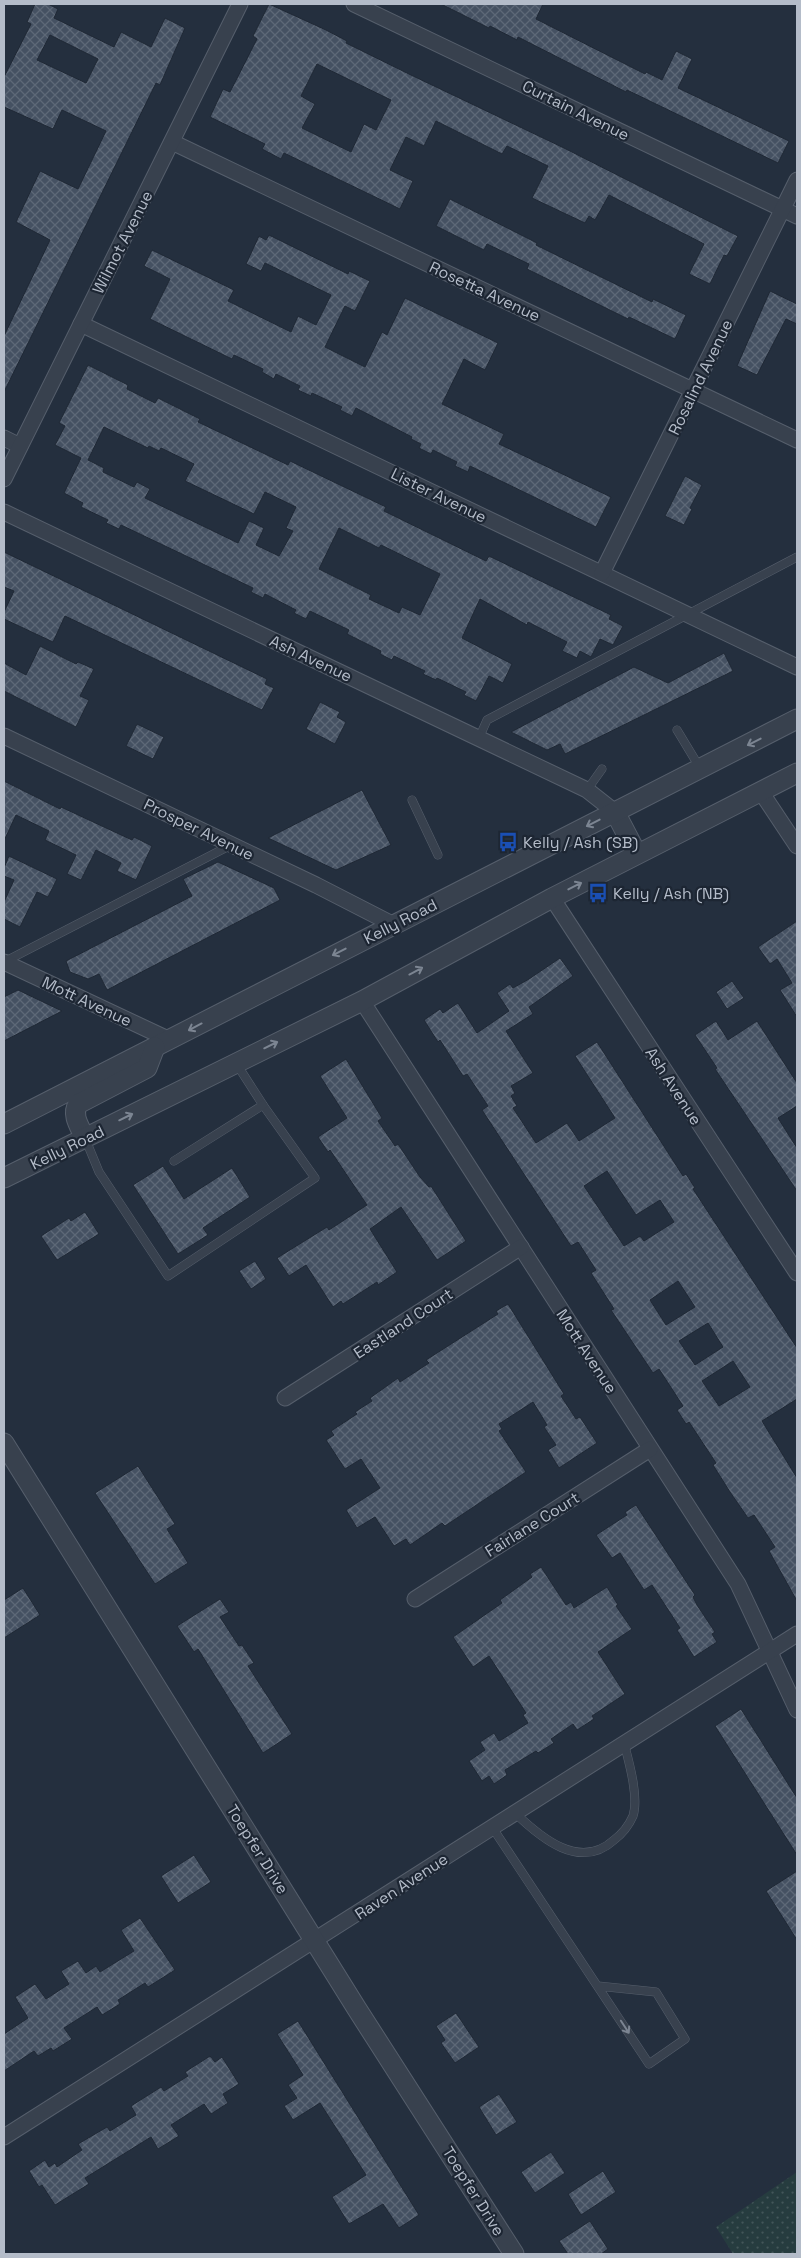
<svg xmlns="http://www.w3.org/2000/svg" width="801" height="2258" viewBox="0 0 801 2258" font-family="'Space Grotesk',sans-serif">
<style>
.park{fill:url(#park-dots)}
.building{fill:url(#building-cross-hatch);stroke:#1f2835;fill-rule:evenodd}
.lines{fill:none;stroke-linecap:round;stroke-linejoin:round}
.service-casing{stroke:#565f6c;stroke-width:9}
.minor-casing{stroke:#565f6c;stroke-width:17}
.tertiary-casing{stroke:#565f6c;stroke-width:21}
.service{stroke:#38414e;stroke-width:8}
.minor{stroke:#38414e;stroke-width:15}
.tertiary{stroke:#38414e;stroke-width:19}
.oneway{stroke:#7c8592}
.labels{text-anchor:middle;stroke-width:4.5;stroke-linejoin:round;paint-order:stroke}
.street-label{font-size:16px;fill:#b4bcc9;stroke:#1d2633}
.poi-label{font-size:16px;fill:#b4bcc9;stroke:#1d2633;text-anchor:start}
</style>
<defs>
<pattern id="park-dots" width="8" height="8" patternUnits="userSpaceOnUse" patternTransform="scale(1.25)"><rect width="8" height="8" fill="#263c3f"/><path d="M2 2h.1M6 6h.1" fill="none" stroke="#435659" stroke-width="1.8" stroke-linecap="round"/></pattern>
<pattern id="building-cross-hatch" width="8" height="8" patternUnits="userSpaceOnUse" patternTransform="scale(1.25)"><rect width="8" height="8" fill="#455162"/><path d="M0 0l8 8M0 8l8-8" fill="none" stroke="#5d6877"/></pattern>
</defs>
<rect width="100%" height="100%" fill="#242f3e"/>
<path class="park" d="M797,2172V2254H733L716,2227Z"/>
<g class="building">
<path d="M35,4H48L58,9L54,18L114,47L121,32L151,47L165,18L185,28L160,85L156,83L4,392V336L50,240L16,222L40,171L78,189L106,131L62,110L53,129L4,107V77L31,24L27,22ZM50,35L98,59L86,83L37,60Z"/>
<path d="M269,4L326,30L347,41L346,43L411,75L564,148L738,236L727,256L724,255L710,284L689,274L704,244L609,195L595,220L589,216L585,223L532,198L548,166L507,146L502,154L436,121L424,146L406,137L390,170L413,181L400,209L284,153L281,159L262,149L265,144L210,117L223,89L230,92L257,39L253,36ZM317,64L391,100L376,130L364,124L351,152L302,128L315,104L301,96Z"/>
<path d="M441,4H543L536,19L645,74L646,72L662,80L676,51L692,59L678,88L789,141L778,163L627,90L626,92L518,37L517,40L490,26L489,28Z"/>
<path d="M450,199L537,243L536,245L652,302L653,299L686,315L675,339L629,317L628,319L527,269L529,264L487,244L484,250L436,226Z"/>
<path d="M269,235L348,274L349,271L370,281L355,311L345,306L325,347L365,367L382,332L387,335L405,298L498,343L485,370L464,359L442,404L504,434L499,444L611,497L596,527L470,466L468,472L455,466L457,462L433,450L431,454L419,448L421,444L411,439L412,437L356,408L352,416L340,410L342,407L312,393L311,396L298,390L300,386L276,374L274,379L262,372L263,369L234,355L232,359L150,319L170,279L144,266L152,250L234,290L228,301L291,332L298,316L316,325L331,295L265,263L261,271L246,264L259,236L266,240Z"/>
<path d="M770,291L797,304V324L786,319L757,375L737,366Z"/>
<path d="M88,365L128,385L127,389L155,403L158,398L200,419L198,422L288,465L290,461L386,507L384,511L486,561L489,556L611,615L609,619L623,626L613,645L600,639L591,657L580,651L577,658L562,651L567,642L528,622L527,625L480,599L462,638L512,664L503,683L489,676L476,701L464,695L466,692L437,678L436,680L423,674L425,671L394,656L392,660L380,654L381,651L347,634L349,630L310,611L306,619L294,613L296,610L265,594L263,598L251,592L253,588L228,576L121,525L119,529L106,523L108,520L81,507L83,503L64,493L81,458L55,445L65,426L59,423ZM104,427L148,448L149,446L159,451L161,448L194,464L185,481L254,514L265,492L296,507L286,528L293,531L279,556L256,545L264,528L249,521L238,543L145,498L150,489L137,482L134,487L103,472L104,468L88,460ZM339,528L379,548L381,545L440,574L420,615L402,607L399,613L369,599L371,595L319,569Z"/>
<path d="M685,476L702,485L690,508L692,509L684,525L665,516Z"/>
<path d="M4,552L267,679L265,684L274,688L262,710L65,616L53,642L4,619V612L14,591L4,587Z"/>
<path d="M40,646L76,664L78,662L94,669L80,696L89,700L76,727L4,691V663L26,675Z"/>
<path d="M724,653L733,671L565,754L560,744L547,750L511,732L634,667L668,683Z"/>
<path d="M320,702L340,712L337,717L346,722L335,744L306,729Z"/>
<path d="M137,724L164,737L153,759L126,746Z"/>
<path d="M4,781L60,809L61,807L132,840L134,837L152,846L136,880L117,871L121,863L96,850L81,880L67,874L76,855L45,840L49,831L16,815L4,841Z"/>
<path d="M362,790L391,845L336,870L268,838Z"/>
<path d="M9,856L57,879L48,897L37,892L20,927L4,919V902L14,880L4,876V868Z"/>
<path d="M218,862L274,888L280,900L107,990L99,974L88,979L70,972L66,961L192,896L183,879Z"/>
<path d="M797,921V1017L780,990L792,983L777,959L770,964L758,947Z"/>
<path d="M560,958L573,976L529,1007L533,1014L506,1031L533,1073L511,1086L515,1093L511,1096L517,1106L513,1108L536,1143L567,1123L579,1141L615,1118L575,1056L597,1042L683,1176L686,1174L695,1188L693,1189L797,1348V1399L762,1421L797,1478V1601L769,1551L775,1547L754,1515L748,1518L730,1492L713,1465L716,1463L689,1422L686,1424L677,1410L683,1406L659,1369L653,1373L611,1310L614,1309L591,1273L596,1270L578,1242L571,1246L482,1110L488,1106L467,1074L463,1076L440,1040L438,1042L424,1020L440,1009L443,1013L458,1003L477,1033L509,1011L497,993L510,984L513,988L529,979ZM607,1171L636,1215L660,1200L674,1222L644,1241L640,1236L624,1246L584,1186ZM678,1281L695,1307L666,1325L650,1300ZM708,1323L723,1347L695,1365L679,1341ZM733,1361L750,1387L719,1406L702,1381Z"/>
<path d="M732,981L744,998L727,1009L716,992Z"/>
<path d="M18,990L62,1011L4,1041V997Z"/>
<path d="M716,1021L728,1040L757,1021L797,1083V1106L778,1118L797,1148V1191L715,1069L717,1068L695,1035Z"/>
<path d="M346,1059L382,1118L378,1121L395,1146L398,1144L420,1177L429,1187L431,1186L466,1241L437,1260L401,1207L370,1229L397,1272L378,1285L377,1282L343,1304L341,1301L333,1307L306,1265L289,1276L277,1258L327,1227L329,1230L367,1205L330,1150L328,1152L318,1137L347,1118L320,1076Z"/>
<path d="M163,1166L184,1199L232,1168L250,1197L203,1228L208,1235L178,1254L133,1185Z"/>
<path d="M85,1212L99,1234L57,1260L41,1236L69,1218L71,1221Z"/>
<path d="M255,1261L266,1279L251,1289L239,1271Z"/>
<path d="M508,1304L564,1394L561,1396L576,1419L580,1417L597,1443L559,1468L548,1450L556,1445L544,1427L547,1425L533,1402L499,1424L502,1429L499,1431L526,1472L445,1526L442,1523L410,1545L406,1539L394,1546L375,1517L357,1528L346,1510L380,1488L361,1459L345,1469L326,1440L334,1435L331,1431L357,1414L355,1412L372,1401L370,1398L398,1378L400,1382L429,1363L426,1360L498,1314L496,1311Z"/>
<path d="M138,1466L175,1524L167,1529L188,1563L155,1584L95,1493Z"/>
<path d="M636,1505L695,1595L693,1597L697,1605L715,1632L712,1634L717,1642L694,1657L677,1630L680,1628L652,1585L644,1590L620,1553L612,1558L596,1535L627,1515L625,1512Z"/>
<path d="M541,1567L566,1605L571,1602L574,1608L607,1587L618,1605L616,1606L632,1629L598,1652L625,1694L592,1716L594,1719L577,1730L573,1724L551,1739L554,1743L538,1753L536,1751L505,1770L507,1775L494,1784L489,1776L482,1781L469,1761L485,1750L480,1742L494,1733L499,1741L501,1740L528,1723L523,1715L526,1713L489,1656L473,1667L453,1637L502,1603L500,1600L532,1577L530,1574Z"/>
<path d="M23,1588L40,1615L4,1638V1600Z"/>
<path d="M220,1599L229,1612L220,1617L239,1646L242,1645L254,1663L248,1666L292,1734L263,1753L198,1649L194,1652L177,1626Z"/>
<path d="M741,1709L797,1798V1855L715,1726Z"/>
<path d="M194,1855L211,1882L178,1903L161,1876Z"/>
<path d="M797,1871V1940L766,1891Z"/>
<path d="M140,1918L175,1970L148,1987L145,1983L118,2000L120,2004L102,2015L97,2007L64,2028L72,2039L53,2051L51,2048L38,2056L34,2051L4,2071V2034L28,2018L15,1997L35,1984L46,1999L69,1984L61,1971L78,1961L86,1973L96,1966L100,1972L134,1951L121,1930Z"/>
<path d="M456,2013L479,2047L455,2063L441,2043L445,2040L436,2026Z"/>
<path d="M298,2021L419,2215L399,2228L383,2204L349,2224L332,2197L366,2175L320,2103L293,2120L284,2106L297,2098L288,2085L303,2075L277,2034Z"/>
<path d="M210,2056L215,2062L222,2057L239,2084L223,2094L228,2103L211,2114L204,2104L171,2125L179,2136L158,2149L151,2137L85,2178L89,2184L55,2205L42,2185L39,2187L29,2171L45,2160L49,2167L55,2163L57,2167L82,2150L78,2144L107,2127L110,2131L136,2115L131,2106L161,2087L164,2091L188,2076L185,2072Z"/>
<path d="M499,2094L517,2122L496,2135L479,2107Z"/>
<path d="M551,2152L565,2173L535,2193L521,2172Z"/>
<path d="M603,2171L616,2192L581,2215L568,2194Z"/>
<path d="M590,2221L608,2249L601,2254H568L559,2241Z"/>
</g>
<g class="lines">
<defs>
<g id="service">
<path d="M677,730L700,768"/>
<path d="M479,738L487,720L797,557"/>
<path d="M587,790L602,769"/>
<path d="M412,800L438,855"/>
<path d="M4,962L231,845"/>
<path d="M85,1138L99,1172L168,1276L315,1178L263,1105L236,1063"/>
<path d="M174,1161L263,1105"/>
<path d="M515,1813C541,1838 580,1871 614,1840C622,1834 629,1825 633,1816C639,1797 629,1762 624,1743"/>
<path d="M492,1827L649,2064L685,2039L656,1992L598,1986"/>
</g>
<g id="minor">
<path d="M354,4L797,216"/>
<path d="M172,142L797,440"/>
<path d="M81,324L797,667"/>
<path d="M4,438L20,446"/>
<path d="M4,479L240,4"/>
<path d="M4,512L587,790L615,812"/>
<path d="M602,573L797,180"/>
<path d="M4,736L316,885L394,925"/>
<path d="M761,792L797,846"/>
<path d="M552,898L797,1273"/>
<path d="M4,962L170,1040"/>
<path d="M362,1001L738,1584L797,1710"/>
<path d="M285,1398L521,1247"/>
<path d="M415,1599L650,1449"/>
<path d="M4,2137L797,1634"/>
</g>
<g id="tertiary">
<path d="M615,812L637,854"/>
<path d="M4,1124L797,719"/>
<path d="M85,1138C80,1127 71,1115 78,1104L147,1068L155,1047"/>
<path d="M4,1178L362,1001L552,898L797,773"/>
<path d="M4,1443L357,2009L514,2254"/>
</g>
</defs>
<use href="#service" class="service-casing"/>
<use href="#minor" class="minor-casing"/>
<use href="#tertiary" class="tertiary-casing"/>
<use href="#service" class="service"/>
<use href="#minor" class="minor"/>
<use href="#tertiary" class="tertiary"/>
</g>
<defs><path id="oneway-shaft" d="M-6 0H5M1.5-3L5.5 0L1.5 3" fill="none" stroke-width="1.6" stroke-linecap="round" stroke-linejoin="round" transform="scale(1.25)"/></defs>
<g class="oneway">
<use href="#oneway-shaft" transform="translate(754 742) rotate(153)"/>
<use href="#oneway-shaft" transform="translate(593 823) rotate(153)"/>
<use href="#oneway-shaft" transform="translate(575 886) rotate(-27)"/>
<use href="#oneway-shaft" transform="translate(339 952) rotate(153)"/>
<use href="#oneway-shaft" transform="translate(416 971) rotate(-28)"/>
<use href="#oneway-shaft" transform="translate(195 1027) rotate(152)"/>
<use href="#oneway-shaft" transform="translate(271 1045) rotate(-26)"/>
<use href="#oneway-shaft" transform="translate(126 1117) rotate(-26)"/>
<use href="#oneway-shaft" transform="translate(625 2027) rotate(57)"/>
</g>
<defs>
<symbol id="bus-bare" viewBox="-9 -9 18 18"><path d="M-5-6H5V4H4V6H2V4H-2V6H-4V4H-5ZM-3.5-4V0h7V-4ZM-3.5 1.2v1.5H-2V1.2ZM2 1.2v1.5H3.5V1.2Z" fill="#1a4fb4" stroke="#1d2633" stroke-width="2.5" paint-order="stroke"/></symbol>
</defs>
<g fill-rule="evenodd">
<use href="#bus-bare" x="494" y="828" width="28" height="28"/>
<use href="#bus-bare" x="584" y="879" width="28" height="28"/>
</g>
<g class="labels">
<g class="street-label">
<text transform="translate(576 110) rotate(26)" y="6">Curtain Avenue</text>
<text transform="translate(122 242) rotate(-63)" y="6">Wilmot Avenue</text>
<text transform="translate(485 291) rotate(25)" y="6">Rosetta Avenue</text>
<text transform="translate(700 377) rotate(-64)" y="6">Rosalind Avenue</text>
<text transform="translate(439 495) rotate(26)" y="6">Lister Avenue</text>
<text transform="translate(311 658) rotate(25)" y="6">Ash Avenue</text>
<text transform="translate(199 829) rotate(26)" y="6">Prosper Avenue</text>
<text transform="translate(400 921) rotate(-27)" y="6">Kelly Road</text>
<text transform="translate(87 1001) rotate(25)" y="6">Mott Avenue</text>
<text transform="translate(674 1086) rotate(57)" y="6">Ash Avenue</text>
<text transform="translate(67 1147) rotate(-26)" y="6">Kelly Road</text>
<text transform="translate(403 1323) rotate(-33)" y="6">Eastland Court</text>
<text transform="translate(587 1351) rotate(57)" y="6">Mott Avenue</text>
<text transform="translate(532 1524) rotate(-32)" y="6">Fairlane Court</text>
<text transform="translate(258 1849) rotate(58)" y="6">Toepfer Drive</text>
<text transform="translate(401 1886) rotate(-33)" y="6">Raven Avenue</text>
<text transform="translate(474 2191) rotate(58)" y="6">Toepfer Drive</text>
</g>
<g class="poi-label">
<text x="523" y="848">Kelly / Ash (SB)</text>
<text x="613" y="899">Kelly / Ash (NB)</text>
</g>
</g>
<rect width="801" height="2258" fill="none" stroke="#b4bcc9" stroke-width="10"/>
</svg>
